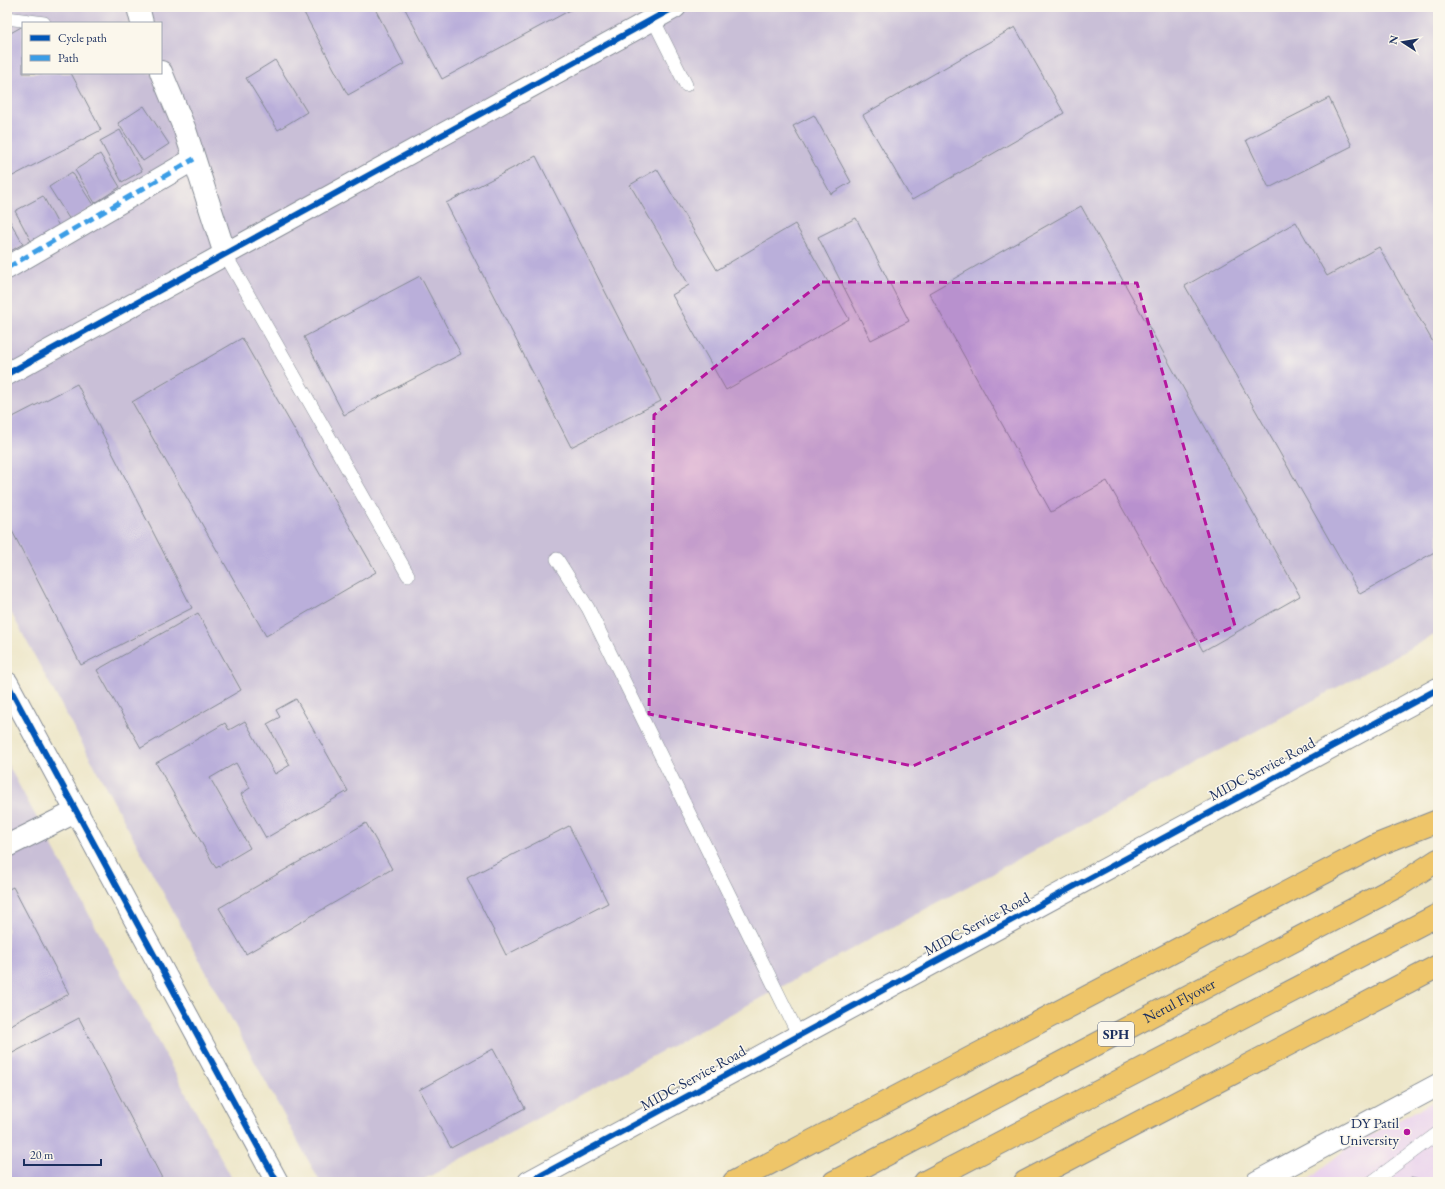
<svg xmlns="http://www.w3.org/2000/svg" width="1445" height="1189" viewBox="0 0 1445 1189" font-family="'EB Garamond',serif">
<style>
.built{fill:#e9d1ed}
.industrial{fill:#c9bfd7;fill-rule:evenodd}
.building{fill:#baafda}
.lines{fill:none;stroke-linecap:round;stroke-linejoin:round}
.service-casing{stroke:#848a93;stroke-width:14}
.minor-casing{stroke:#848a93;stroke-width:24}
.tertiary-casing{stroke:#848a93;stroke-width:24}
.motorway-casing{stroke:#848a93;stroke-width:24}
.service{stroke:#fff;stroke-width:13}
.minor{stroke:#fff;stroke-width:22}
.tertiary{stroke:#fff;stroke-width:22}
.motorway{stroke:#eec569;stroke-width:22}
.quiet{stroke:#3b9de6;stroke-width:5;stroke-dasharray:10 5;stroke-linecap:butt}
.cycleway-casing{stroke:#fbf7ec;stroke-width:8}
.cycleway{stroke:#0057b8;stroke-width:6}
.marked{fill:#b5179e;fill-opacity:0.2;stroke:#b5179e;stroke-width:3;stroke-dasharray:8 5;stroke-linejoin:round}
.poi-dot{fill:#b5179e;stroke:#fbf7ec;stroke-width:1.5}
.labels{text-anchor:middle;stroke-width:3;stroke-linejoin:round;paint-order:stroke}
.shield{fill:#fbf7ec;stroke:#5e6b89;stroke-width:1}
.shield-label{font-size:14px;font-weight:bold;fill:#1b2f5e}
.street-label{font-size:15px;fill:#1b2f5e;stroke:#fbf7ec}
.poi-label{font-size:15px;fill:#1b2f5e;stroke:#fbf7ec;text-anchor:end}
</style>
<rect width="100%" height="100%" fill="#fbf7ec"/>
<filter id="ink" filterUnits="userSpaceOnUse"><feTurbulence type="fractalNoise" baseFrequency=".025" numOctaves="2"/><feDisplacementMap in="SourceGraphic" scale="8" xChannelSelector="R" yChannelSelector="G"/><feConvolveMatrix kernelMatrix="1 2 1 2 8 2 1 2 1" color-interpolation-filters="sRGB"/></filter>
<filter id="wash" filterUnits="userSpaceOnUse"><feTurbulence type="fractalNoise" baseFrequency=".012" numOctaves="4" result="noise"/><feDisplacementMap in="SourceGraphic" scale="16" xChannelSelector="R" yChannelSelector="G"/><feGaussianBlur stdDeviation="0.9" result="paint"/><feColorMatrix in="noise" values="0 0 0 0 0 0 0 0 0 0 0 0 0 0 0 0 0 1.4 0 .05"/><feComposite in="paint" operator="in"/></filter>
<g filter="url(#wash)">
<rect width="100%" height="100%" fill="#ede6c8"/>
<path class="built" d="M1438,1099V1182H1306L1348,1147Z"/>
<g class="industrial">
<path d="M7,7H1438V633L419,1182H320L7,605ZM23,23H161V73H23Z"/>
<path d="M7,763L234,1182H7Z"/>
</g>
<g id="blocks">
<g class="building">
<path d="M301,7H374L404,64L348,95Z"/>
<path d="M404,7H576L442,79Z"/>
<path d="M23,26V73H71L101,130L7,179V35Z"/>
<path d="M1015,27L1064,113L912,200L863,115Z"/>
<path d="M275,60L307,112L278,130L246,78Z"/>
<path d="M1329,98L1352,146L1269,188L1246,140Z"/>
<path d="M144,106L169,144L143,161L118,123Z"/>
<path d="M814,115L851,182L831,194L793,126Z"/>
<path d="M120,130L142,171L122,182L100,141Z"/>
<path d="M100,154L120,187L95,203L75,170Z"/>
<path d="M536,156L661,401L571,447L446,203Z"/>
<path d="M657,169L717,270L795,224L849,319L726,390L672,295L689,285L630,185Z"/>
<path d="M72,172L93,205L70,220L49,187Z"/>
<path d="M43,196L61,230L33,245L15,211Z"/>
<path d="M1081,206L1300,596L1203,651L1107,481L1051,512L929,293Z"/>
<path d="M7,216L23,244L7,253Z"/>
<path d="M856,218L909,321L871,340L818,237Z"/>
<path d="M1296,222L1327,276L1379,247L1438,351V550L1360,594L1185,286Z"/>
<path d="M420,276L461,354L344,415L304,337Z"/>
<path d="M242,338L376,572L266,636L132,402Z"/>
<path d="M77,384L192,608L81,665L7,521V420Z"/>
<path d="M198,613L241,690L141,748L97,670Z"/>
<path d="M296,699L348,791L266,838L241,794L250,788L236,763L210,778L250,848L216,868L156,763L225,723L229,730L245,721L275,774L290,765L267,724L280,717L276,710Z"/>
<path d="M366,823L392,869L246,954L219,908Z"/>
<path d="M569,826L608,903L506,955L467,878Z"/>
<path d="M13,887L69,994L7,1027V890Z"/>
<path d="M79,1018L164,1182H7V1056Z"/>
<path d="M493,1049L525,1108L451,1148L419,1090Z"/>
<path d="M1411,1178L1423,1181V1182H1410Z"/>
</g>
</g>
</g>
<g filter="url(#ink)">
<use href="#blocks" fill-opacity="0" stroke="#848a93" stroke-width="1"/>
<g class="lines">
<defs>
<g id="service">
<path d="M7,18L44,23"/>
<path d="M653,19L686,85"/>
<path d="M225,254L408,575"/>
<path d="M557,559L588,608L799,1036"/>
<path d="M1372,1182L1438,1133"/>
</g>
<g id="minor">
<path d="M138,7L142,23"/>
<path d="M161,72L185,130L225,254"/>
<path d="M7,268L194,159"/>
<path d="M7,374L675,7"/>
</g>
<g id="tertiary">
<path d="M7,683L277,1182"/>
<path d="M7,846L77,811"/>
<path d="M529,1182L1438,689"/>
<path d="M1257,1182L1438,1085"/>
</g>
<g id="motorway">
<path d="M734,1182L1377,845L1438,821"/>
<path id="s1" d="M834,1182L1398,886L1438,860"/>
<path d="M925,1182L1438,915"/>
<path d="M1025,1182L1438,966"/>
</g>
</defs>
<use href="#service" class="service-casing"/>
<use href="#minor" class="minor-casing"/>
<use href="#tertiary" class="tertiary-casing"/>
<use href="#motorway" class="motorway-casing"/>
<use href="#service" class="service"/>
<use href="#minor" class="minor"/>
<use href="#tertiary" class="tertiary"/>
<use href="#motorway" class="motorway"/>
<path class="quiet" d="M7,268L194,159"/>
<defs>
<g id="cycleway">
<path d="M7,374L675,7"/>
<path d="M7,683L277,1182"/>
<path d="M529,1182L1438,689"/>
</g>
</defs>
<use href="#cycleway" class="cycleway-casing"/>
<use href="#cycleway" class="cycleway"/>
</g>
</g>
<path class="marked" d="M822,282L1137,283L1235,626L913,766L649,714L654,415Z"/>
<circle class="poi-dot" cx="1407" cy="1132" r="4"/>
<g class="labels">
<rect class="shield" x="1098" y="1022" width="36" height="24" rx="3"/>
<g class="shield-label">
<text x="1116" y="1039">SPH</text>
</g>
<g class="street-label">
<text transform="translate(1262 769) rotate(-28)" y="5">MIDC Service Road</text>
<text transform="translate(977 924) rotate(-28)" y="5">MIDC Service Road</text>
<text dy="5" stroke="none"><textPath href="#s1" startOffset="390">Nerul Flyover</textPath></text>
<text transform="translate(693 1078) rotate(-29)" y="5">MIDC Service Road</text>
</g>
<g class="poi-label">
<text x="1399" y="1128">DY Patil<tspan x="1399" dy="17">University</tspan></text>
</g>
</g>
<rect width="1445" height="1189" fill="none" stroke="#fbf7ec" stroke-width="24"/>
<rect x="22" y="22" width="140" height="52" fill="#fbf7ec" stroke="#a1a7b3"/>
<rect x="30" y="35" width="20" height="6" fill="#0057b8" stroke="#a1a7b3"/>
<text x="58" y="42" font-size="12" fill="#1b2f5e">Cycle path</text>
<rect x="30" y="55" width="20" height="6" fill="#3b9de6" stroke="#a1a7b3"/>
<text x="58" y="62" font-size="12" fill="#1b2f5e">Path</text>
<g transform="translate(1403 42) rotate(282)" stroke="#fbf7ec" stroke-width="3" paint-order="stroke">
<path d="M0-3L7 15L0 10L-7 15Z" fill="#1b2f5e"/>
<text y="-6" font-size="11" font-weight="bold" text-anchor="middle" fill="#1b2f5e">N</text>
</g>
<path d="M24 1159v6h77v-6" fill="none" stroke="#1b2f5e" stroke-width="2"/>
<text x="30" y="1159" font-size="12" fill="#1b2f5e" stroke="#fbf7ec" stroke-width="3" paint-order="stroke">20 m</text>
</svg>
